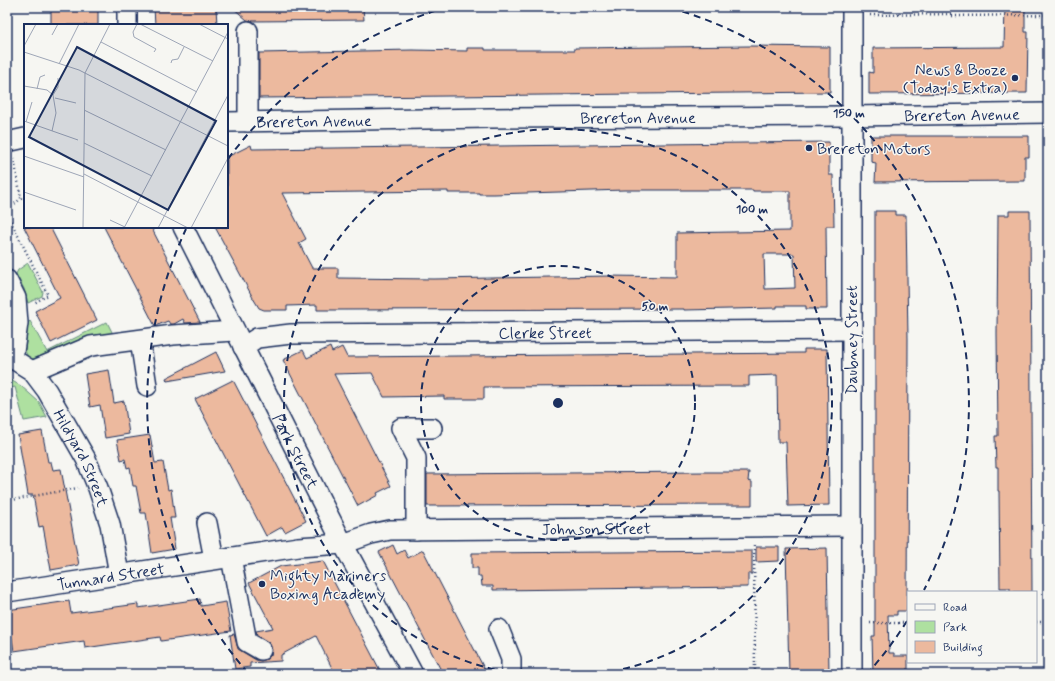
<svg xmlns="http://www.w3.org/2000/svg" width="1055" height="681" viewBox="0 0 1055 681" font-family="Mynerve,sans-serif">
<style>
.green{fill:#aee0a0;stroke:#64887f}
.building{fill:#ecb99e;stroke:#1b2f5e;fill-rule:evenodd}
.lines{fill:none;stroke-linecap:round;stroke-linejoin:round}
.minor-casing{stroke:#1b2f5e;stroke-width:22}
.path{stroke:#1b2f5e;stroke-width:2.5;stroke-dasharray:1 3;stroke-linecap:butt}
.minor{stroke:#f6f6f2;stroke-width:19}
.ring{fill:none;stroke:#1b2f5e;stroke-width:2;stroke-dasharray:7 5}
.poi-dot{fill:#1b2f5e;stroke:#f6f6f2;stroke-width:1.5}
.labels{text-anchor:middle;stroke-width:3;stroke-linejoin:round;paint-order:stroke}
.poi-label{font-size:16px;fill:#1b2f5e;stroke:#f6f6f2;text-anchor:start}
.street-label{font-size:16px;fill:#1b2f5e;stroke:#f6f6f2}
.inset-road{fill:none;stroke:#9ea6b7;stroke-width:1}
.view{fill:#1b2f5e;fill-opacity:0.15;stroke:#1b2f5e;stroke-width:2}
.inset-edge{fill:none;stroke:#1b2f5e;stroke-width:2}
.centre{fill:#1b2f5e;stroke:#f6f6f2;stroke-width:2}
.ring-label{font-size:12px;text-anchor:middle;font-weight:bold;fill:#1b2f5e;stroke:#f6f6f2;stroke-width:3;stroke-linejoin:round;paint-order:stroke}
</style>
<rect width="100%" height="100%" fill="#f6f6f2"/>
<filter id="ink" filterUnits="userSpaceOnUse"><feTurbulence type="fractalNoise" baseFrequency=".025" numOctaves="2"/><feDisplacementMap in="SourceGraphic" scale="8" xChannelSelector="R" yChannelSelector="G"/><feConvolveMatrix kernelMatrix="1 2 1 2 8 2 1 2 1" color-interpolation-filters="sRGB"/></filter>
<g filter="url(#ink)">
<g class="green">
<path d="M28,263L43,292L42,296L28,303L24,289L16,274L18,270Z"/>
<path d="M30,321L47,352L107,322L116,340L59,355L30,361L25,351L28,323Z"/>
<path d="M7,378L21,386L39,402L47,417L24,421L15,387L7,389Z"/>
</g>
<g class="building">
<rect x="51" y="7" width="47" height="18"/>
<path d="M154,7H216L217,25H155Z"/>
<path d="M232,7H363L364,20L252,21L247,20Z"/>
<path d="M1005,7H1025V32H1028L1027,93L869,94V72L873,73V48L1004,47Z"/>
<path d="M750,46L830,47V92L259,98V53L412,50L467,51V48H485V50H575V48Z"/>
<path d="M871,136H1029V157H1025V181L875,182L876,163L871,162Z"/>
<path d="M829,142V175H833L834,226H826L827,309H806V306H777V308L684,310V309L340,310H317V305L287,306V310H264L259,308L253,298L215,227H227V157L251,145L252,149ZM643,190H753V191H790V231L677,233V277L610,276L434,279L338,278V268H312L299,243L306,239L282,193L448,191V193H479V194H494L624,190ZM764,254H794L795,288L765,289Z"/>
<path d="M875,211H895V215H906L908,339L907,611H897V615H888L889,653H894V656H908V674H873L872,636H875Z"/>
<path d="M1009,211H1030L1032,592H1010V588H1000L999,491H998V467H996L995,436H998L997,333L998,215H1009Z"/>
<path d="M24,227H50L97,320L51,343L35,311L60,298Z"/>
<path d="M104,227H151L200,322L185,323L183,319L174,324H170L168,321L155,326Z"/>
<path d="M330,347L332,352L342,347L347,357L804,353V349H827L829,505L788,506L786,442H778L777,375L749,376V386L484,387V399H444V396L384,397L372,373L334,374L391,486L377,493L378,495L358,506L283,360L303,350L307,358Z"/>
<path d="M216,352L225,371L167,381L166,378Z"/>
<path d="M109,370L114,403L124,401L129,434L105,438L100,405L90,407L85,374Z"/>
<path d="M233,380L306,521L285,532L282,527L266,536L195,399Z"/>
<path d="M42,431L48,462H51L53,470L61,469L79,565L51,570L43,526L39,527L33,495H28L18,435Z"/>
<path d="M150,435L155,463L163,462L168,490L171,489L175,518H170L175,549L152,553L146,513H141L136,486H133L130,467L127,468L125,459L121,460L117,440Z"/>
<path d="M708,472H749L748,481L752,482V505L427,506V474Z"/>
<path d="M393,545L397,554L404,550L408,558L423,550L487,674H443L379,552Z"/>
<path d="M756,547H779V561L756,562Z"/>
<path d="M827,548L829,674H789L786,549Z"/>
<path d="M752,551V574H748V587L493,590V586H482L481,576H478V568H472V553Z"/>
<path d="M323,561L382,674H335L316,636L281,655V661L250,663V667L235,669L230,635L234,634L238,649L256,660L261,661L267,659L271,655L272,650L270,644L257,635L256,631L273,628L249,583L281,566Z"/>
<path d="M200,599L201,606L226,602L231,631L161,641L160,637L85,648L84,641L14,651L11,633L7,634V610L69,601L71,613L138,604V608Z"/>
</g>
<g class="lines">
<defs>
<g id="minor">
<path d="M127,7V25"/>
<path d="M852,7V674"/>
<path d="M248,31V122"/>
<path id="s1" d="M227,122L490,118L851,116L1048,113"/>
<path d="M7,142L25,138"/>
<path id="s2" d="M183,227L343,544L413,674"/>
<path d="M7,280L16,298L18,323L13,359"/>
<path d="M140,340L147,386"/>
<path id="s3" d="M243,347L257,338L291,334L851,330"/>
<path id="s4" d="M7,358L13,359L32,371L47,391L86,459L98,488L110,524L119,574"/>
<path d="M32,371L91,346L173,335L234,331"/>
<path d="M207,523L214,559"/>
<path d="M416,530V458L401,428H432"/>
<path d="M231,557L247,642L261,650"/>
<path id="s5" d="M7,592L298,547L343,544L371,534L390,530L852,526"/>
<path d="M499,629L511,659V674"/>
</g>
</defs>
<use href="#minor" class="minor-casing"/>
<g class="path">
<path d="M870,15L951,14V16L1048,15"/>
<path d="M7,206L16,203L21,198L14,159"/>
<path d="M7,214L48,295L34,303"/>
<path d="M7,501L78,488"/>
<path d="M754,545L755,674"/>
<path d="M1036,622H1048"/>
<path d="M870,623H908"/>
</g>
<use href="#minor" class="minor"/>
</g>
</g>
<g class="ring">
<circle cx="558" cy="403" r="137"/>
<path d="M518 674A274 274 0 1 1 598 674"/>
<path d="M907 621A411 411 0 0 1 868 673M248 673A411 411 0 0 1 186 229M228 159A411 411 0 0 1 445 8M671 8A411 411 0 0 1 924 590"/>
</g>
<g class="poi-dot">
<circle cx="1015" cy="78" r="4"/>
<circle cx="809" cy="148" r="4"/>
<circle cx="262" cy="584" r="4"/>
</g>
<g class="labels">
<g class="poi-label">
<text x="1007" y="75" text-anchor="end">News &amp; Booze<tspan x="1007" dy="18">(Today's Extra)</tspan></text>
<text x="817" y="154">Brereton Motors</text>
<text x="270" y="581">Mighty Mariners<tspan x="270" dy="18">Boxing Academy</tspan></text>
</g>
<g class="street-label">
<text dy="6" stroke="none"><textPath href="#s1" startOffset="735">Brereton Avenue</textPath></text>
<text dy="6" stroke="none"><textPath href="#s1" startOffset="411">Brereton Avenue</textPath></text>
<text dy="6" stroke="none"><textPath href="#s1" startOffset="87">Brereton Avenue</textPath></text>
<text dy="6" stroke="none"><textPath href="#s3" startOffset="305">Clerke Street</textPath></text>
<text transform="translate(851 340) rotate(-90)" y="6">Daubney Street</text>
<text dy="6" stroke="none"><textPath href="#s2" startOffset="251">Park Street</textPath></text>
<text dy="6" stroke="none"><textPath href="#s4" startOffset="129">Hildyard Street</textPath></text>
<text dy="6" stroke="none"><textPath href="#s5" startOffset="595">Johnson Street</textPath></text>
<text dy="6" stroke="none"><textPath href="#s5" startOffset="105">Tunnard Street</textPath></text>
</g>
</g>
<g transform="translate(24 24)">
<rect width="204" height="204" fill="#f6f6f2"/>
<path class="inset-road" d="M113,0L109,8L110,13L132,25L130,28M116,0L189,37M175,0L204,15M28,11L34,0M77,18L173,68M0,22L12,0M0,28L55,46L204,122M147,39L148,36L154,35L160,23M35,40L55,0M0,62L23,66L29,71L32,89L28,107M13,65L16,53L21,51M29,71L34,63V54M31,74L52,79M60,86L142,126M0,97L54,116M2,98L8,78M60,119L128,152M0,132L60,153M60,150L164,204M0,168L52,186M86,196L101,203M59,204L61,49L86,0M100,204L204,8M134,204L204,71M167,204L204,134"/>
<path class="view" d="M53,23L192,97L144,186L5,113Z"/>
<rect width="204" height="204" class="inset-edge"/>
</g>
<circle cx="558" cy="403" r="6" class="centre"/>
<g class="ring-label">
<text x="849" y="117">150 m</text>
<text x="752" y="213">100 m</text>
<text x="655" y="310">50 m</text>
</g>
<rect width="1055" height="681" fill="none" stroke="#f6f6f2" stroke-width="24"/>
<rect x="12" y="12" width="1031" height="657" fill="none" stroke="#1b2f5e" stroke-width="1.5" filter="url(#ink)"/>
<rect x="907" y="591" width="130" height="72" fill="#f6f6f2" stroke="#9ea6b7"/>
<rect x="915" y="604" width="20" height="6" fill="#f6f6f2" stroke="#9ea6b7"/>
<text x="943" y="611" font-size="12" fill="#1b2f5e">Road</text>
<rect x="915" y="621" width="20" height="12" fill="#aee0a0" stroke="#9ea6b7"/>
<text x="943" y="631" font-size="12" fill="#1b2f5e">Park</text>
<rect x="915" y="641" width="20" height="12" fill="#ecb99e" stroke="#9ea6b7"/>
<text x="943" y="651" font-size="12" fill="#1b2f5e">Building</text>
</svg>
